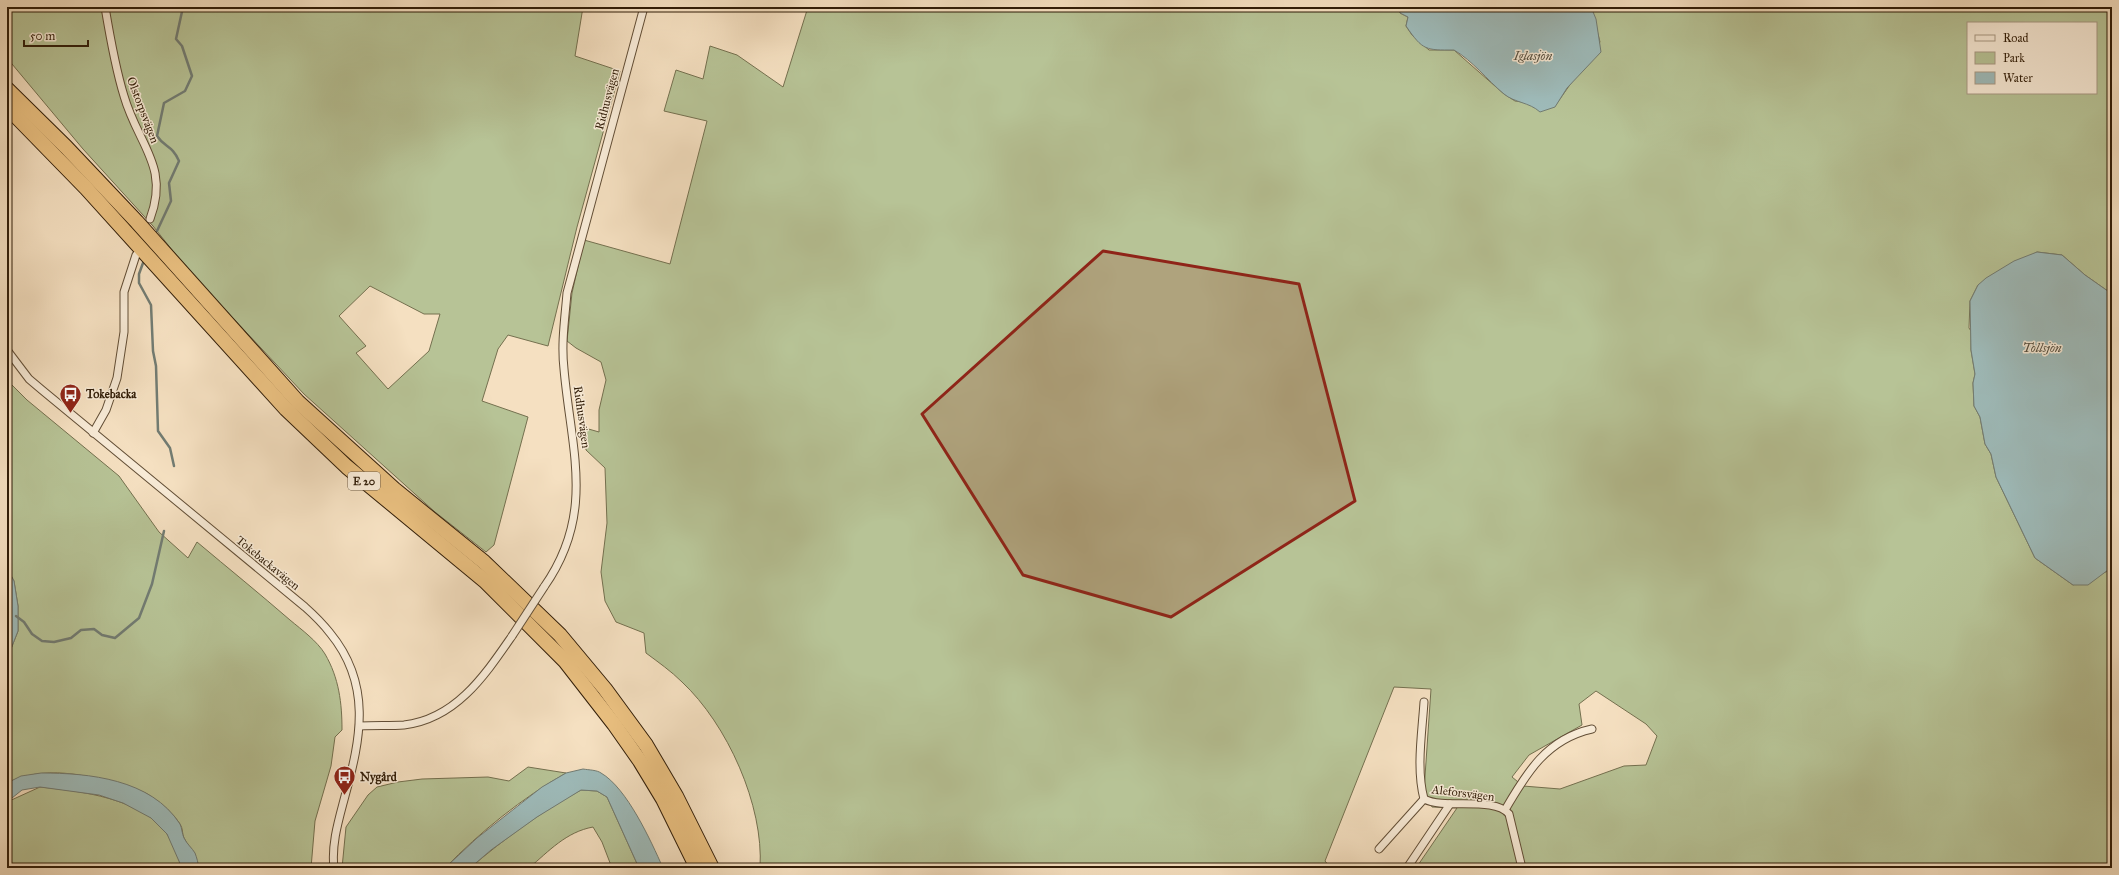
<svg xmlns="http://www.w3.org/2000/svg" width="2119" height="875" viewBox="0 0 2119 875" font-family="'IM FELL Great Primer',serif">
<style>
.green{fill:#b7c396;stroke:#74704f;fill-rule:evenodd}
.water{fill:#9ebbba;stroke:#727c73}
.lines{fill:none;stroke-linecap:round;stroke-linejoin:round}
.stream{stroke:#727c73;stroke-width:2.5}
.minor-casing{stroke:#624e36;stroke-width:9}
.motorway-casing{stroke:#311d08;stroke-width:16}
.minor{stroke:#f8ebd7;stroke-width:7}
.motorway{stroke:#eac080;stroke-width:14}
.minor-bridge-casing{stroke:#624e36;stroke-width:9;stroke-linecap:butt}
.minor-bridge{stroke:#f8ebd7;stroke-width:7}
.marked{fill:#8f2418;fill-opacity:0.2;stroke:#8f2418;stroke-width:3;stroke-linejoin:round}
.labels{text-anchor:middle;stroke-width:3;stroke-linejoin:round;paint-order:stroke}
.shield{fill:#f8ebd7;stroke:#6d5b46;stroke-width:1}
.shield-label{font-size:11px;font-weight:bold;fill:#311d08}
.street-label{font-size:12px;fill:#311d08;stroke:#f8ebd7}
.poi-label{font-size:12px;font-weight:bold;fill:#311d08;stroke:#f8ebd7;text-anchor:start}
.water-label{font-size:13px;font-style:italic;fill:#524c3d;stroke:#f8ebd7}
</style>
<rect width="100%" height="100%" fill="#f5e0c1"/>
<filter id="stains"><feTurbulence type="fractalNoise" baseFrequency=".005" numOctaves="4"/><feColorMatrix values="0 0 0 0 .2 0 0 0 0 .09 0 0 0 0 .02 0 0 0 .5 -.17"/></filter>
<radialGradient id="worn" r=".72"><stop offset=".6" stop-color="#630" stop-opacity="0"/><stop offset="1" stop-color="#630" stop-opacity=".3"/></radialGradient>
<g class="green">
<path d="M7,7H583L575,56L620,71L577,227L548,346L508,335L498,349L482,401L528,417L494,545L486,552L435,512L304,394L188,270L153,226L83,149L7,58ZM370,286L424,314H440L429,351L388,389L356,353L366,346L339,316Z"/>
<path d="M808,7H1400V13L1408,17L1406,26L1412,35L1429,50H1454L1504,94L1515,101L1555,106L1600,42L1591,7H2112V294L2085,275L2062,255L2037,252L1978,285L1970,301L1969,328L1971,331V350L1975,374L1973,383L1974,406L1980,417L1985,444L1991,454L1996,477L2035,558L2073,585L2108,571L2112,567V868H1416L1457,808L1432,807L1424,791L1431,689L1394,687L1325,861L1331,868H760C764,805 727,724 682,682C671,671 658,662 646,653L644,633L616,622L605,601L601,572L607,523L605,468L586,450L585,428L599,432V410L606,380L601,362L576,348L567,341L572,293L584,240L670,264L707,121L664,111L676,70L703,79L710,46L737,55L783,87ZM1968,23H2096V93H1968ZM1596,691L1646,724L1657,736L1646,765L1624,766L1560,789L1523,786L1512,777L1529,755L1582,725L1579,704Z"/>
<path d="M7,380L27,400L119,476L159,532L188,558L197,542C228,568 260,594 290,620C302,630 317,641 325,654C339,678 342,703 342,730L335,737L331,766L315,821L311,868H199C195,853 191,851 184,838C182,834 183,828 180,824C173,813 159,802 149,795C142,790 131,789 123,786C85,774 44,765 7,783V659L18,631V606L14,581L7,568Z"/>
<path d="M528,767L566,773C522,798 480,832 445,868H342L346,827L368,795L377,787L398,782L422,779L488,777L509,781Z"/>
<path d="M40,787C80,791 142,798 167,834C174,844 178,857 182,868H7V802Z"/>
<path d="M581,790L597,791L607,797L639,868H612L602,842L593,827C566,832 549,851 529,868H470C504,839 542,811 581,790Z"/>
</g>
<g class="water">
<path d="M1400,7H1591L1596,19L1601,52L1567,88L1555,107L1540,112C1529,102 1515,103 1504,94C1487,80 1473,61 1454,50C1426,50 1423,51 1406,26L1408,17L1400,13Z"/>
<path d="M2037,252L2062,255L2085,275L2112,294V567L2088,585H2073L2035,558L1996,477L1991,454L1985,444L1980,417L1974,406L1973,383L1975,374L1971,350L1970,301L1978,285L1986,278L2014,261Z"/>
<path d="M7,568L14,581L18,606V631L7,659Z"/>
<path d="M583,769C589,770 597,770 601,773C627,788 651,841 663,868H639L607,797L597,791L581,790L537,817L491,850L470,868H445L477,838L542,787L566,773Z"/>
<path d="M41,773C89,773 151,779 180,824C182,828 182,834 184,838C187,844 192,848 195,853C197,858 198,863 199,868H182L167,834L151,818L123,803L99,795L40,787L22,790L7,802V783L21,776Z"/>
</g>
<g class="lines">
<g class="stream">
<path d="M157,231L171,201L169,183L179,161C172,145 165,148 157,136L164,103L185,91L192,76L182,46L176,39L183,7"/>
<path d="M143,263L139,274V283L151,305L153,351L156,366L158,431L170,448L174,466"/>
<path d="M16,616L24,622L32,634L42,641L54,642L71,638L81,630L94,629L102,635L115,638L139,618L152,584L164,531"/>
</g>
<defs>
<g id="minor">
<path d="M105,7C110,37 115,67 124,96C138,145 170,166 150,219"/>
<path d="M7,350L29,379L42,390L305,607C314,615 323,624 330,633C372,684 361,738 345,796C339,819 331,844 334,868"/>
<path d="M93,433L106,410L117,378L124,332V292L136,255"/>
<path d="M544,587C596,513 571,450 564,369C561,343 565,318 567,293L644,7"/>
<path d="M360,726C375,725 390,726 404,725C456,719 485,675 512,636"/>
<path d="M1424,799C1416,769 1422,733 1424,702"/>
<path d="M1505,810C1527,772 1547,739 1592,729"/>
<path d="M1379,849L1424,799C1445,810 1494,796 1509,814L1522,868"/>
<path d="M1407,868L1450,804"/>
</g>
<g id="motorway">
<path d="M7,89L66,147L137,222L298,402L394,489L484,562L560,635L605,689L646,745L676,796L712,868"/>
<path d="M7,107L86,188L286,409L347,467L485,581L565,661L614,724L640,761L663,799L697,868"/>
</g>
</defs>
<use href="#minor" class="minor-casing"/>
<use href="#motorway" class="motorway-casing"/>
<use href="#minor" class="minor"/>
<use href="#motorway" class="motorway"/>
<defs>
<path id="minor-bridge" d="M512,636L544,587"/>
</defs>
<use href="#minor-bridge" class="minor-bridge-casing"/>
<use href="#minor-bridge" class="minor-bridge"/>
</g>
<path class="marked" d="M1103,251L1299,284L1355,501L1171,617L1023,575L922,414Z"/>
<defs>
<symbol id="bus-pin" viewBox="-11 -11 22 30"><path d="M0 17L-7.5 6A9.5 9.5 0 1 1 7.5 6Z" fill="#8f2418" stroke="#f8ebd7"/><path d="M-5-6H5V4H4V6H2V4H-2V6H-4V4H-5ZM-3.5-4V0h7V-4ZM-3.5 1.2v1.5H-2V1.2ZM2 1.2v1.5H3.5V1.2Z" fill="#fff"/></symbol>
</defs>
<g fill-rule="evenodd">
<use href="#bus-pin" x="58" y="382" width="25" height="34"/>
<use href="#bus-pin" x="332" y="764" width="25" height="34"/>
</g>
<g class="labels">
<rect class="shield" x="348" y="472" width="32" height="18" rx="3"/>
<g class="shield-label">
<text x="364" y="485">E 20</text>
</g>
<g class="street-label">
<text transform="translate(607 99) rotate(-75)" y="4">Ridhusvägen</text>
<text transform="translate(143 110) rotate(69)" y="4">Olstorpsvägen</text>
<text transform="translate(582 417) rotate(82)" y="4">Ridhusvägen</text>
<text transform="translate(268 563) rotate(39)" y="4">Tokebackavägen</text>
<text transform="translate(1463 793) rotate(7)" y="4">Aleforsvägen</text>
</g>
<g class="poi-label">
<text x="86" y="398">Tokebacka</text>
<text x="360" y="781">Nygård</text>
</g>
<g class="water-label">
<text x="1533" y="60">Iglasjön</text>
<text x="2042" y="352">Tollsjön</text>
</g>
</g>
<rect width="2119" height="875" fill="none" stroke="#f5e0c1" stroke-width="24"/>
<rect x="8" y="8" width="2103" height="859" fill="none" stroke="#311d08" stroke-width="2"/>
<rect x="12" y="12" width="2095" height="851" fill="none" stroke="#311d08"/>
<rect x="1967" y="22" width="130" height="72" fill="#f8ebd7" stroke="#a89984"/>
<rect x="1975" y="35" width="20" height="6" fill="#f8ebd7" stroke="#a89984"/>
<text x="2003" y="42" font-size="12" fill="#311d08">Road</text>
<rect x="1975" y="52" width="20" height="12" fill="#b7c396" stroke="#a89984"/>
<text x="2003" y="62" font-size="12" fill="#311d08">Park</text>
<rect x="1975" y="72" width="20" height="12" fill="#9ebbba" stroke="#a89984"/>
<text x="2003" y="82" font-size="12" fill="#311d08">Water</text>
<path d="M24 40v6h64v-6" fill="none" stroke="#311d08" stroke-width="2"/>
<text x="30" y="40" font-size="12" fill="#311d08" stroke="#f8ebd7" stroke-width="3" paint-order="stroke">50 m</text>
<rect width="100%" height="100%" filter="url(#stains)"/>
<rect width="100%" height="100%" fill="url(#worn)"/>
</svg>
